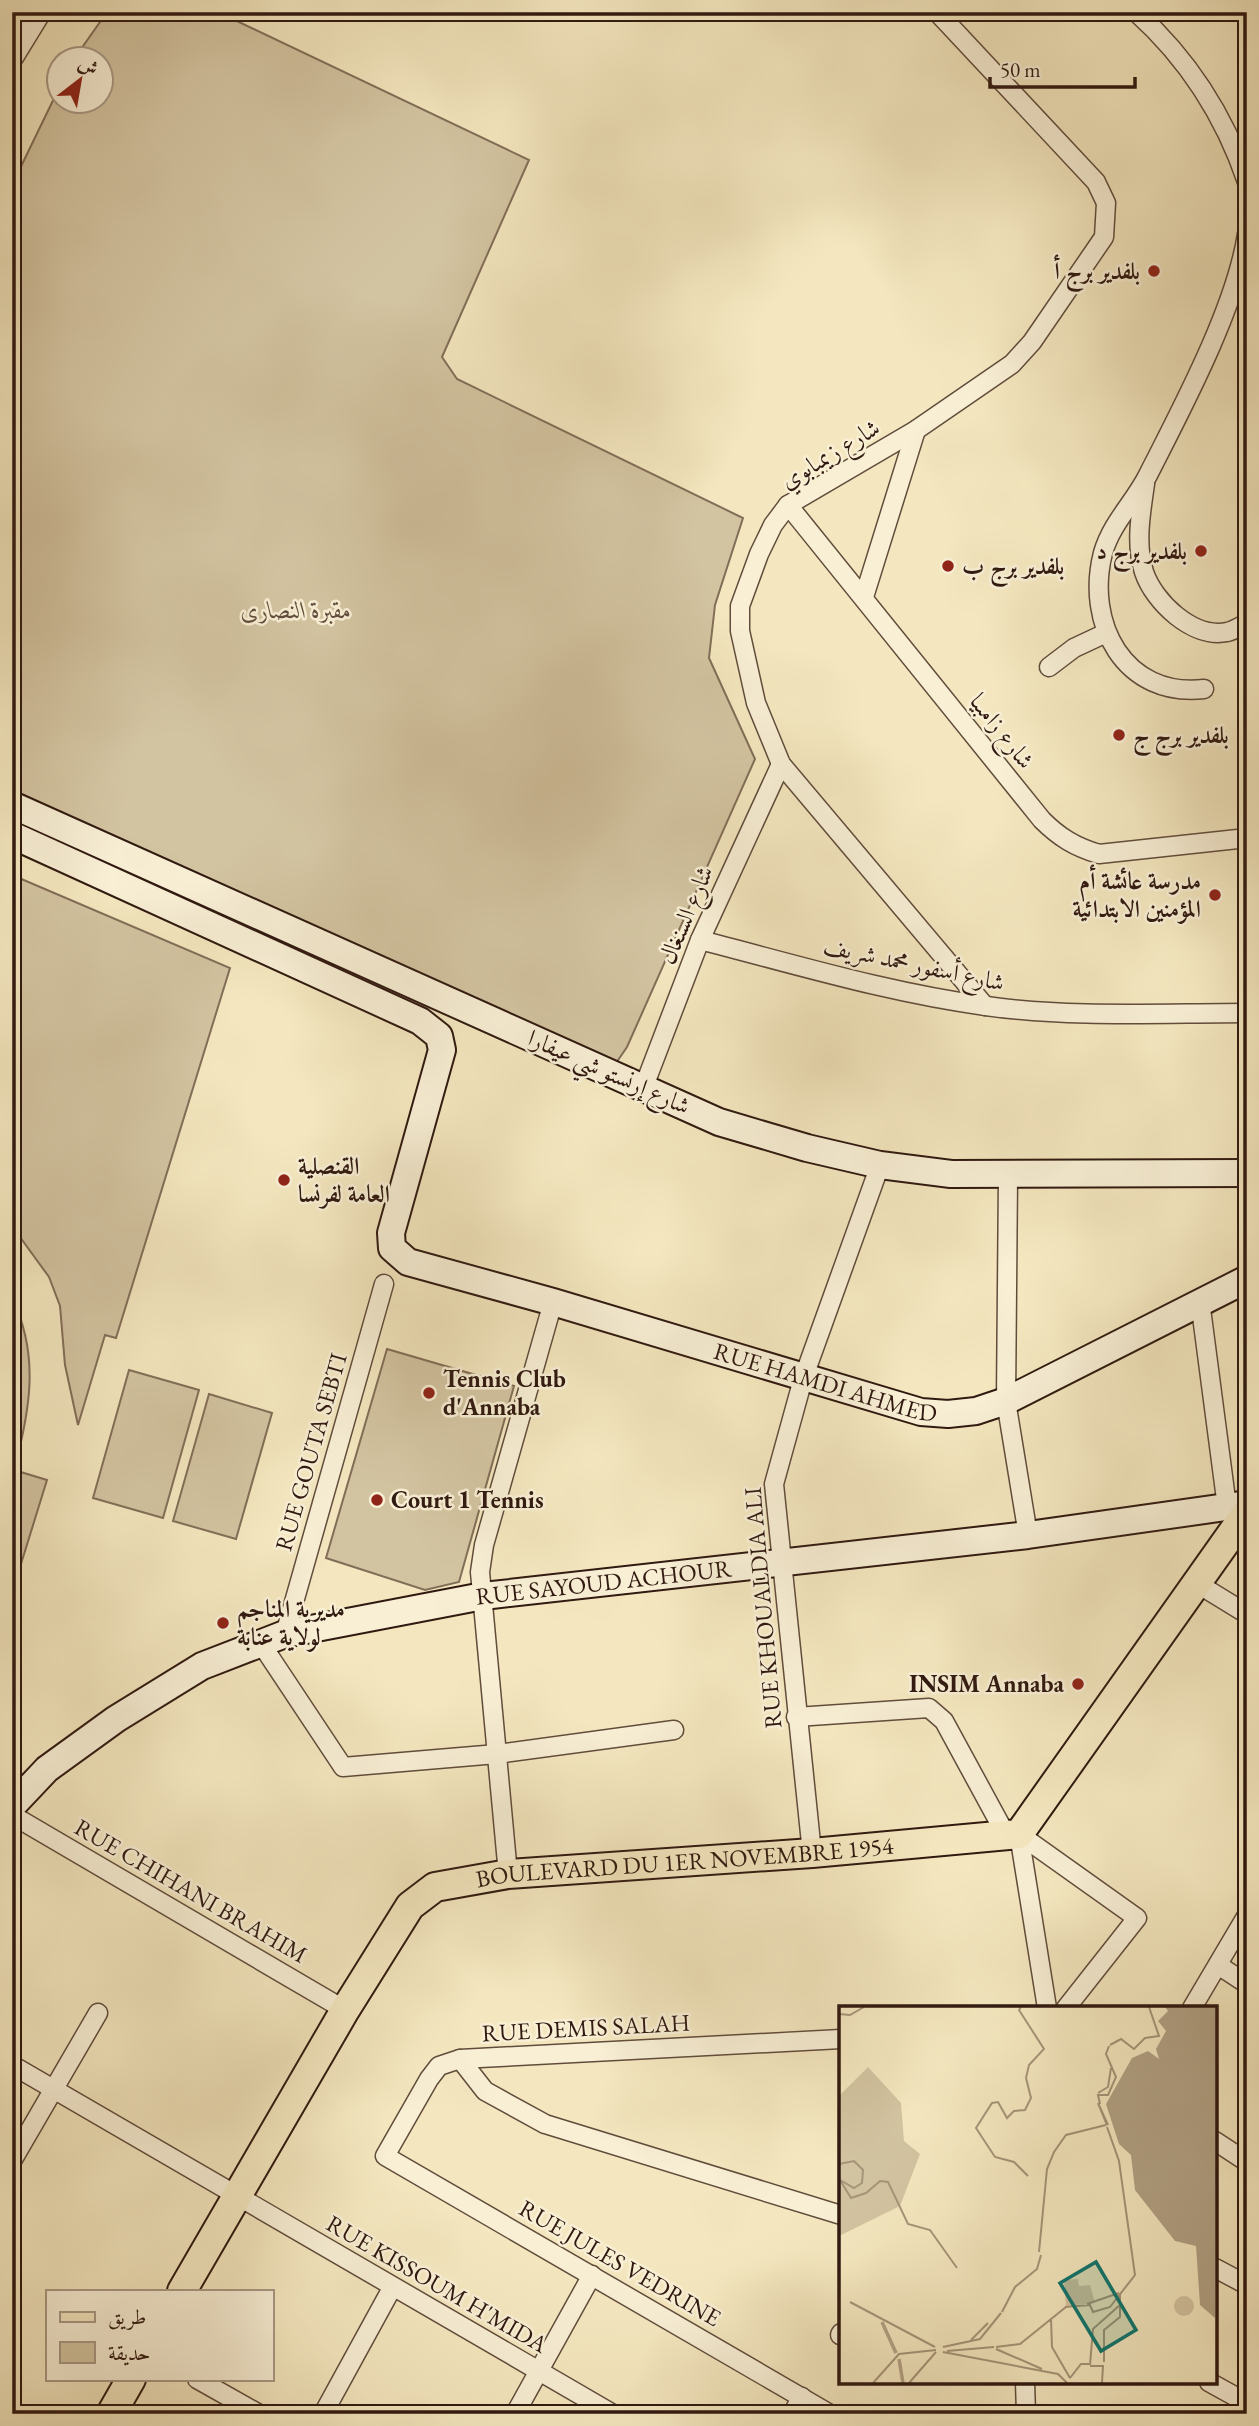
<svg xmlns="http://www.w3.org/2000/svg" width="1259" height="2426" viewBox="0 0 1259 2426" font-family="'EB Garamond',Amiri,serif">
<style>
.green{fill:#d3c4a1;stroke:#826e58;stroke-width:2}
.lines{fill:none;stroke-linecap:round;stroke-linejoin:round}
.minor-casing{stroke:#614c3c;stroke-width:21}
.tertiary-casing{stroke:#614c3c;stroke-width:26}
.secondary-casing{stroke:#301910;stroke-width:30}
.primary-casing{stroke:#301910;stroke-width:32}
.minor{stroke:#f8efd5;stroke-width:18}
.tertiary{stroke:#f8efd5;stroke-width:23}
.secondary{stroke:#f8efd5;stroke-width:26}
.primary{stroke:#f4e7bf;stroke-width:28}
.poi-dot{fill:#8f2418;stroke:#f8efd5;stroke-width:2.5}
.labels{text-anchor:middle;stroke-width:5;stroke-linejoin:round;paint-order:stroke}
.poi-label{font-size:24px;font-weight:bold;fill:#301910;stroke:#f8efd5;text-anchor:start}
.street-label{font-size:24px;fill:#301910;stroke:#f8efd5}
.park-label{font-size:24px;font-style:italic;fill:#614c3c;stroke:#f8efd5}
.inset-river{fill:none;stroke:#b1a184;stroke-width:3.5}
.inset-road{fill:none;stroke:#a69579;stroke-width:2}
.view{fill:#0f766e;fill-opacity:0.15;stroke:#0f766e;stroke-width:3.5}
.inset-edge{fill:none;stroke:#301910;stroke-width:3.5}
</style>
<rect width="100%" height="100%" fill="#f4e7bf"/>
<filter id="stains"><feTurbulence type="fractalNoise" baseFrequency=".00286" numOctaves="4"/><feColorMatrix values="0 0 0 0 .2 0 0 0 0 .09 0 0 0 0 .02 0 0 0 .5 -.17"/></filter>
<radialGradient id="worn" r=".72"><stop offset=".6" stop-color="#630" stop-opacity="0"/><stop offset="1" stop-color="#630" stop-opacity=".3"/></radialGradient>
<g class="green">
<path d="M107,12H218L529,160L442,357L457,379L743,518L715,605L709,658L755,759L627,1047L614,1066L12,790V185L59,88L60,102H102V60L74,59Z"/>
<path d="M12,875L230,968L116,1338L105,1335L78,1425L65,1365L60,1306L49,1277L12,1226Z"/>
<path d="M12,1298C40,1355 30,1411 14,1470L47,1480L12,1593Z"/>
<path d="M387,1349L514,1386L459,1582L425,1590L326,1558Z"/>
<path d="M129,1370L199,1390L163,1518L93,1498Z"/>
<path d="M209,1394L272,1413L236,1539L173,1521Z"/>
</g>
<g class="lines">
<defs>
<g id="minor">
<path d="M937,12L1096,182L1106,203L1104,237L1032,342L1012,364L916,430L788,505L773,525L759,554L740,606V631L756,703L781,764L985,1006"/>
<path d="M1136,12C1187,58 1225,117 1247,182"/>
<path d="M1145,484C1141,512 1135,544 1144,572C1154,602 1193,639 1227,632C1233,631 1241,626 1247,623"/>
<path d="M788,505L1042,820C1059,837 1075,847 1099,854L1247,838"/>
<path d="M864,597L916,430"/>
<path d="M1049,667L1074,648L1106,633"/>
<path d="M1204,689C1124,698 1085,623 1103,553C1112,522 1134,503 1148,475C1182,408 1236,307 1247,234"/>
<path d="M700,940C794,964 889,993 986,1006C1072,1018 1160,1013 1247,1013"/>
<path d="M643,1089L700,940L781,764"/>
<path d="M1008,1176L1006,1401L1028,1535"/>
<path d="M1200,1301L1227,1507"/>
<path d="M1198,1584L1247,1614"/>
<path d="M285,1634L384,1284"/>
<path d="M260,1642L343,1767L497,1754L674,1730"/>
<path d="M796,1717L929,1708L944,1721L1006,1835"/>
<path d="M12,1815L345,2010"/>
<path d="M1019,1834L1137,1918L1066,2008"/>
<path d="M1019,1834L1047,2008"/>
<path d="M812,1853L774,1484L803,1379L880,1165"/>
<path d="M508,1874L480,1572L484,1545L553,1302"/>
<path d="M1218,1965L1247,1984"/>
<path d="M1192,2008L1247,1915"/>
<path d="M460,2059L485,2091L545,2124L841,2215"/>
<path d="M12,2065L613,2414"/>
<path d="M1215,2141L1247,2162"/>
<path d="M12,2161L98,2013"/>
<path d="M1215,2268L1247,2285"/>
<path d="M840,2335L841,2333"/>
<path d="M197,2379L259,2414"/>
<path d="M1025,2382L1026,2414"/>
<path d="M1209,2382L1247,2403"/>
<path d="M323,2414L392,2288"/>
<path d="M515,2414L592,2275"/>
<path d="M792,2414L802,2397"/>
<path d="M830,2414L385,2156L429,2079L439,2066L460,2059L841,2039"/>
</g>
<path id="tertiary" d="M12,56L39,12"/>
<g id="secondary">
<path d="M12,805L719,1122L807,1148L880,1165L951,1174L1247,1173"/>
<path id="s1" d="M12,835L420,1021L439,1036L442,1050L391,1233L392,1248L408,1262L553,1302L921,1412L948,1414L976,1411L1006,1401L1247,1279"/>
<path id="s2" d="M12,1806L47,1769L116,1719L202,1666L285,1634L483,1596L1028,1535L1247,1504"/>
</g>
<g id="primary">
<path id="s3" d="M182,2291L345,2010L410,1906L435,1887L508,1874L812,1853L1019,1834L1247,1512"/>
<path d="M111,2414L131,2379"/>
</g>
</defs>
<use href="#minor" class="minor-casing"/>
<use href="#tertiary" class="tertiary-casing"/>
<use href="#secondary" class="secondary-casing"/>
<use href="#primary" class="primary-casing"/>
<use href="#minor" class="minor"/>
<use href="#tertiary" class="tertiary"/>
<use href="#secondary" class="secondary"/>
<use href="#primary" class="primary"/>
</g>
<g class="poi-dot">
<circle cx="1154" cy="271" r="7"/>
<circle cx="1201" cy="551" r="7"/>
<circle cx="948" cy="566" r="7"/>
<circle cx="1119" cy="735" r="7"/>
<circle cx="1215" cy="895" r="7"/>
<circle cx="284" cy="1180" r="7"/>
<circle cx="429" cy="1393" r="7"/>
<circle cx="377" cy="1500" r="7"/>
<circle cx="223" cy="1623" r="7"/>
<circle cx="1078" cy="1684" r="7"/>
</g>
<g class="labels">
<g class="poi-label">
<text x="1140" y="279" text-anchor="end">بلفدير برج أ</text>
<text x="1187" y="559" text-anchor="end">بلفدير برج د</text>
<text x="962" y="574">بلفدير برج ب</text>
<text x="1133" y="743">بلفدير برج ج</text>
<text x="1201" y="889" text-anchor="end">مدرسة عائشة أم<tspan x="1201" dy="28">المؤمنين الابتدائية</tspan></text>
<text x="298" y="1174">القنصلية<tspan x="298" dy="28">العامة لفرنسا</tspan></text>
<text x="443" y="1387">Tennis Club<tspan x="443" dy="28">d'Annaba</tspan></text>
<text x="391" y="1508">Court 1 Tennis</text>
<text x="237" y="1617">مديرية المناجم<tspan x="237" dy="28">لولاية عنابة</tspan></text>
<text x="1064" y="1692" text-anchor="end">INSIM Annaba</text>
</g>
<g class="street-label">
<text transform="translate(830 454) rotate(-31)" y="8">شارع زيمبابوي</text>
<text transform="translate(1002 731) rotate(52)" y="8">شارع زامبيا</text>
<text transform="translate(686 915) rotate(-67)" y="8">شارع السنغال</text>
<text transform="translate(914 964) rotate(12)" y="8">شارع أسفور محمد شريف</text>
<text transform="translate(609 1072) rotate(24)" y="8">شارع إرنستو شي عيفارا</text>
<text dy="8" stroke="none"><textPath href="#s1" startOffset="1148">RUE HAMDI AHMED</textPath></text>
<text transform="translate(311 1452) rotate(-74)" y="8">RUE GOUTA SEBTI</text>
<text dy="8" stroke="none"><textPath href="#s2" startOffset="649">RUE SAYOUD ACHOUR</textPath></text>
<text transform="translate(763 1608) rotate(-95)" y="8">RUE KHOUALDIA ALI</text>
<text dy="8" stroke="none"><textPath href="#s3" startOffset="730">BOULEVARD DU 1ER NOVEMBRE 1954</textPath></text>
<text transform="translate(191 1891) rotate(30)" y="8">RUE CHIHANI BRAHIM</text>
<text transform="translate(586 2028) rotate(-3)" y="8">RUE DEMIS SALAH</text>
<text transform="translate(620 2263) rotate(30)" y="8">RUE JULES VEDRINE</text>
<text transform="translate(437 2284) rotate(30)" y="8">RUE KISSOUM H'MIDA</text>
</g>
<g class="park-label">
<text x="296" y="618">مقبرة النصارى</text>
</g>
</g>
<g transform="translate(839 2006)">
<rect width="378" height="378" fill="#f4e7bf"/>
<path d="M29,61L62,97L65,135L81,148L61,200L0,230V90ZM239,273L240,280L251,279L256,297L227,300L225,274ZM335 300a10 10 0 1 1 20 0a10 10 0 1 1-20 0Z" fill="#d3c4a1"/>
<path d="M326,1H378L376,312L361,299L357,240L336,235L296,184L292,149L280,138L267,98L293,52L309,45L320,53L317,43L327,25L319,15L329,5Z" fill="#b1a184"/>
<path class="inset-river" d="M43,316L57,347M60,353L64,377"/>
<path class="inset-road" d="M182,1L180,4L205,43L190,59L187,72L192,92L186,104L175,105L168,112L159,96L153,97L137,122L156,151L175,156L189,170M0,8L11,9L25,1M271,39L282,33L295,43L306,32L320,30L310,1M259,87L269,81L272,62M261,98L259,89H269L277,71L267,48L270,40M268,119L259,97L269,119M0,158L15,155L24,164L23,177L15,182L1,174L12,192L27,187L41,175L49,176L69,218L91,224L118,262M200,246L208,163L215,146L227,129L267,119M11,296L96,341M248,298L280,287M226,301L251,299L254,306L271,301L296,269L280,155L268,121M163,306L176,281L198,263L202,249M212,312L213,341L231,372M132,334L149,317M104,341L141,333L162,307M157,341L181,338L227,301M157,343L203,363M108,345L155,341M104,346L219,368L228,377M265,356V324L281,311V288M251,359L254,323L282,298M251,360H264L263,377M231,372L242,358H250M34,377L60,348L97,344M70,377L97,346"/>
<path class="view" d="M257,256L297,324L262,345L221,277Z"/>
<rect width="378" height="378" class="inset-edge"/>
</g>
<rect width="1259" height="2426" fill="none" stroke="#f4e7bf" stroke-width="42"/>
<rect x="14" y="14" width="1231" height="2398" fill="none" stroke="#301910" stroke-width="3.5"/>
<rect x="21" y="21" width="1217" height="2384" fill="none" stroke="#301910" stroke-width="2"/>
<rect x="46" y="2290" width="228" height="91" fill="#f8efd5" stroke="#a89986" stroke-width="2"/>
<rect x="60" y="2312" width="35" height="10" fill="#f4e7bf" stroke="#a89986" stroke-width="2"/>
<text x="108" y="2324" font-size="21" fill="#301910">طريق</text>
<rect x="60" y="2342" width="35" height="21" fill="#d3c4a1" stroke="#a89986" stroke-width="2"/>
<text x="108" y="2360" font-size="21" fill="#301910">حديقة</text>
<g transform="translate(80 80) rotate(31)"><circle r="33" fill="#f8efd5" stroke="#a89986" stroke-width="2"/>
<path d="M0-5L12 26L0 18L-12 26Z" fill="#8f2418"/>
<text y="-10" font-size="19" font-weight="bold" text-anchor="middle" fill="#301910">ش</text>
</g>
<path d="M990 77v10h145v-10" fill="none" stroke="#301910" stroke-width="3.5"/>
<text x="1000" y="77" font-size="21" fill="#301910" stroke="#f8efd5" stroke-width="5" paint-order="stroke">50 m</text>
<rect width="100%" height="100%" filter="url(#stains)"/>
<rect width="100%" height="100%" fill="url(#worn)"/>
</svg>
